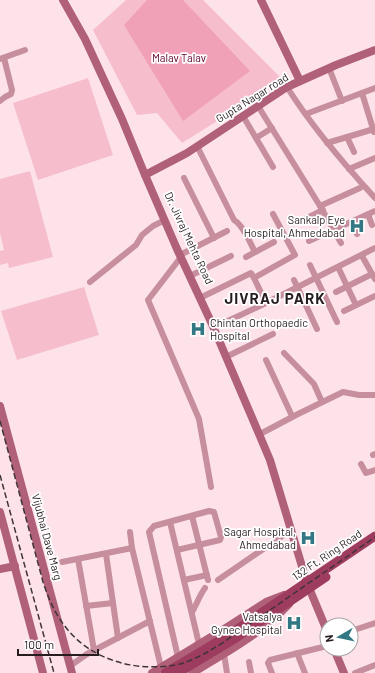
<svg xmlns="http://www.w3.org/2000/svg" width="375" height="673" viewBox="0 0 375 673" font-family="Barlow,sans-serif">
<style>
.green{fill:#f6becd}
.water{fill:#f0a1b8}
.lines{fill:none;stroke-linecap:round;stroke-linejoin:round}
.street{stroke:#c78e9e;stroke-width:6}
.secondary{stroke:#b06079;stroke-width:8}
.primary{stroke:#9e3c5f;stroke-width:9}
.rail{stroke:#403437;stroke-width:1.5;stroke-dasharray:6 3;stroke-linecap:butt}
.labels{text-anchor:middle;stroke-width:3.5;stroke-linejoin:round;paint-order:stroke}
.park-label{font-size:11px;fill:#5d002c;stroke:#fff}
.street-label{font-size:11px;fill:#271d20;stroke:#fff}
.poi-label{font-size:11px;fill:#271d20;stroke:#fff;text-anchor:end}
.district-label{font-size:15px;font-weight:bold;letter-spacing:1px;fill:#271d20;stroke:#fff}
</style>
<rect width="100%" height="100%" fill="#fde3e9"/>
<g class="green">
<path d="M126,0H203L283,80L182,143L157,113L137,115L93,30Z"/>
<path d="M88,78L113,155L38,180L13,103Z"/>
<path d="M30,171L53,257L9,268L8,263L0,265V251L4,250L0,233V179Z"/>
<path d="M84,287L99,335L17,360L1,311Z"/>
</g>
<path class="water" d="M147,0H183L250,71L183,121L124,25Z"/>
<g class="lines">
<g class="street">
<path d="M0,59L25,50"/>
<path d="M329,68L342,101"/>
<path d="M287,87C312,127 343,163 375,198"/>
<path d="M362,93L374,132"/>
<path d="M0,101L5,97L11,94L12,90L4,58"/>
<path d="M258,106L320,206L360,188"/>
<path d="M306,114L375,88"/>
<path d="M243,116L273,167"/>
<path d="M347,137L354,152"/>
<path d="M256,138L272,128"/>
<path d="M327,143L374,129"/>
<path d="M197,146L234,220C244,226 250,243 255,252"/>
<path d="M349,169L375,158"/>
<path d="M184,178L214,238"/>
<path d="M320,206L341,243"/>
<path d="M368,214L372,225"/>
<path d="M307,218L323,210"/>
<path d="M351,222L357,234"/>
<path d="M309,241L375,211"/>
<path d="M184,253L227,231"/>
<path d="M362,256L375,279"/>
<path d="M181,257L148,300L199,419L211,487"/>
<path d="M246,257L274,242"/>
<path d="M310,265L337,322"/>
<path d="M338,267L356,305"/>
<path d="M194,274L231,256"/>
<path d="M294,280L317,329"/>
<path d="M90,282L136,245L142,235L153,226L165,220"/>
<path d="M336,292L372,274"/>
<path d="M204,296L251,273L254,278"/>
<path d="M266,303L375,248"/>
<path d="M344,311L375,296"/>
<path d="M217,326L266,303L254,278L295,255L273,214"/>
<path d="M284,353L314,384L322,402"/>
<path d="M230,355L273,334"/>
<path d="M266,360L292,416"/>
<path d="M262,433L298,414L343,392L359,395H375"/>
<path d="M373,455L375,454"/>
<path d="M361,464L366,473L375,470"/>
<path d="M192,516L208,580"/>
<path d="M170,522L199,644"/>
<path d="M130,532L132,548"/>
<path d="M177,550L220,540L221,537L214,512L209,511L154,526L149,532L178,657"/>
<path d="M106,554L118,638"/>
<path d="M78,559L94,650"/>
<path d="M62,562L132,548L161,667"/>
<path d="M184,580L207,575"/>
<path d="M218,580L291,530"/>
<path d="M86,606L113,603"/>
<path d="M192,612C197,604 199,596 205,588"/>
<path d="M351,631L375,623"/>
<path d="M297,653L305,673"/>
<path d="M224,654L227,673"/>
<path d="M249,662L251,673"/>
<path d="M70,666L87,654L150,621"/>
<path d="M272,673L268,663L270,660L327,646"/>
<path d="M355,673L375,665"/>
</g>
<g class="secondary">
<path d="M63,0L85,39L122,119L145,175L177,249L212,324L259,434L270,460L307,583L327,631"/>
<path d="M261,0L300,81"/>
<path d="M145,175L187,153L287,87L336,65L375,50"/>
<path d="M0,406L72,673"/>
<path d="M0,512L43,673"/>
<path d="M0,569L15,566"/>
<path d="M334,649L344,673"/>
<path d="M152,673L221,631L266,602L284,595"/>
<path d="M192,673C226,653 262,633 289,604"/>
</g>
<g class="primary">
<path d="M165,673L230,634L375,536"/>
<path d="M178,673L233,640L326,577"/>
</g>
<g class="rail">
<path d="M0,421L43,582C48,597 54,612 64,625C90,661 138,673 180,664C210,655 237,632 263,615C300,589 338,563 375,537"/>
<path d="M0,475L54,673"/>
</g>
</g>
<defs>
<symbol id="hospital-bare" viewBox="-9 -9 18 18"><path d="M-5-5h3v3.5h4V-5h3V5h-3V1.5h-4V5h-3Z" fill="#327884" stroke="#fff" stroke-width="2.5" paint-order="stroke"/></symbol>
</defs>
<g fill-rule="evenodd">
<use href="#hospital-bare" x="346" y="215" width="22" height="22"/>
<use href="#hospital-bare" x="187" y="318" width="22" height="22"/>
<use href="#hospital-bare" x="297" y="527" width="22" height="22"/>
<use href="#hospital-bare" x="283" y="612" width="22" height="22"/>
</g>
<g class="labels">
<g class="park-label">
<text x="179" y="62">Malav Talav</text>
</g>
<g class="street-label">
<text transform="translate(252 98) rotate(-32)" y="4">Gupta Nagar road</text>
<text transform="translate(189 238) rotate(65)" y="4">Dr. Jivraj Mehta Road</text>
<text transform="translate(47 537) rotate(75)" y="4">Vijubhai Dave Marg</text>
<text transform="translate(327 555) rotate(-34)" y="4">132 Ft. Ring Road</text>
</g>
<g class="poi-label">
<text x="345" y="224">Sankalp Eye<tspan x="345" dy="13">Hospital, Ahmedabad</tspan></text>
<text x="210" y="327" text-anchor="start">Chintan Orthopaedic<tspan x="210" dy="13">Hospital</tspan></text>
<text x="296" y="536">Sagar Hospital,<tspan x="296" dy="13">Ahmedabad</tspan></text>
<text x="282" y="621">Vatsalya<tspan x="282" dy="13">Gynec Hospital</tspan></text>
</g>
<g class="district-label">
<text x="275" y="304">JIVRAJ PARK</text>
</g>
</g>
<g transform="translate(339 637) rotate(261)"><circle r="19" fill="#ffffff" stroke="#a9a5a6"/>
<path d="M0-3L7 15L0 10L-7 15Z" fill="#327884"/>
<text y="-6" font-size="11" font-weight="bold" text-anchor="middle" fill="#271d20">N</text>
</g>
<path d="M18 649v6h80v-6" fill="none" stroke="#271d20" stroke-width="2"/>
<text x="24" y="649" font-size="12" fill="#271d20" stroke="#ffffff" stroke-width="3" paint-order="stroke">100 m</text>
</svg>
